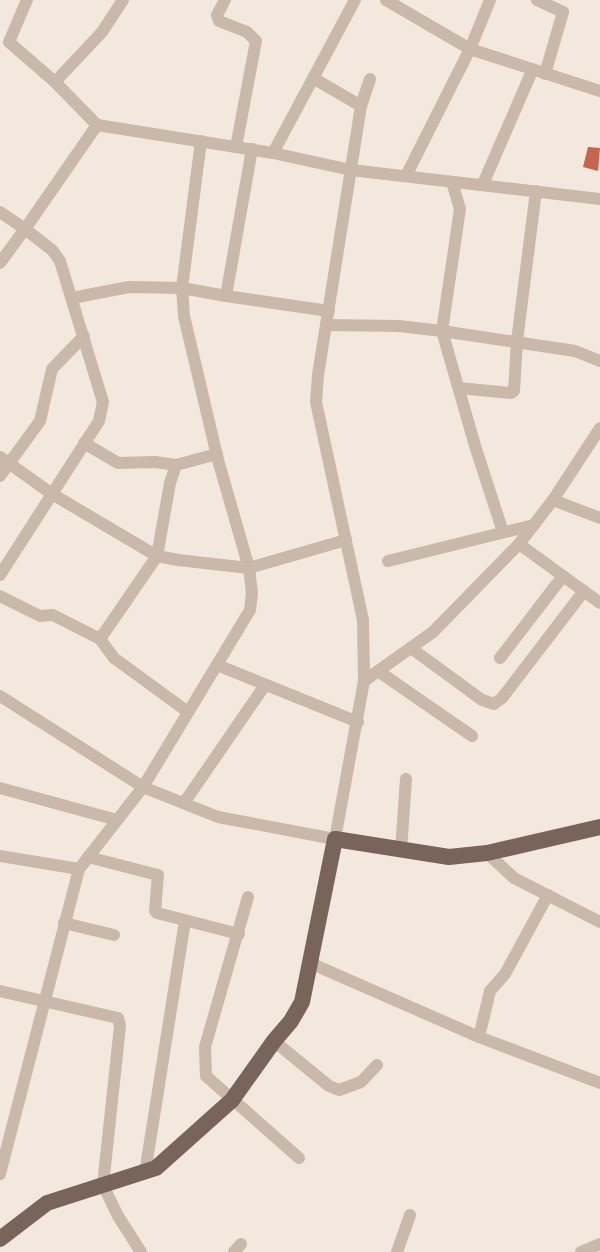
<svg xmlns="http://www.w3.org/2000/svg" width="600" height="1252" viewBox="0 0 600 1252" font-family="Signika,sans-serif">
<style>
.building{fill:#c2664c}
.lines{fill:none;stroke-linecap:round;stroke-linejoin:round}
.minor{stroke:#cab8aa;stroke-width:12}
.major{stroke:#79645b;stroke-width:16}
</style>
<rect width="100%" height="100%" fill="#f2e8de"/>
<path class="building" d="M588,147L600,148L598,171L583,167Z"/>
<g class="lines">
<g class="minor">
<path d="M27,0L9,42L55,82L97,125L25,229L52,250L60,261L103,402L99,421L52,494L157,556L178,560L249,568L346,540"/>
<path d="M225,0L217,15L219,21L247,32L256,41L236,147"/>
<path d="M386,0L470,49L600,91"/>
<path d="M537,0L563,12L545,74"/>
<path d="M55,82L102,32L123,0"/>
<path d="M361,106L370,79"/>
<path d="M97,125L273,153L351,170L600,199"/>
<path d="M252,149L226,296L329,311"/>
<path d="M273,153L355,0"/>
<path d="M406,176L470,49L490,0"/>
<path d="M483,184L532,71"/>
<path d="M0,212L25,229L0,263"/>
<path d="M72,298L129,287L182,288L226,296"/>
<path d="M326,325L399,326L442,331L460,209L452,182"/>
<path d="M459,388L511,393L514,391L517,341L536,191"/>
<path d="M84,443L118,463L155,462L176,465"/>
<path d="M0,457L52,494L0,575"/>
<path d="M0,476L40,421L52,369L84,336"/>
<path d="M553,500L600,518"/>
<path d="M503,532L476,449L442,331L575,351L600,361"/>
<path d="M519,544L600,603"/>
<path d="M388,561L534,525"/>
<path d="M0,596L40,616L53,615L100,639L114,658L188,712"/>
<path d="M100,639L157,556L170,483L176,465L217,454"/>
<path d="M411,648L482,700L494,704L502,698L584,591"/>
<path d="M500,658L563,576"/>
<path d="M217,665L358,722"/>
<path d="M378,671L472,736"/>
<path d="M364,681L433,632L519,544L553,500L600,428"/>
<path d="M0,696L143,787L218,817L335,839L364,681L363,620L316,402L318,375L361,106L313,78"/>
<path d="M0,788L117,820"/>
<path d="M184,803L265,685"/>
<path d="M401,850L406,779"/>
<path d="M487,853L514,878L600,922"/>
<path d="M0,856L79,869L143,787L250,610L252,593L249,568L218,460L184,316L182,288L201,141"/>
<path d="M88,857L158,875L155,911L157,913L239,934"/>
<path d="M248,897L205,1047L206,1076L299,1158"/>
<path d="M64,923L114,935"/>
<path d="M310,963L479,1037L600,1083"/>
<path d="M0,991L118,1018L120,1026L103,1185L118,1216L141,1252"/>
<path d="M479,1037L490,991L505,974L548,895"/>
<path d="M274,1041L329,1086L339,1090L361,1082L377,1065"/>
<path d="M145,1173L185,921"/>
<path d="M0,1174L79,869"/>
<path d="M234,1252L241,1244"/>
<path d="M397,1252L410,1215"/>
<path d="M581,1252L600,1244"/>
</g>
<path class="major" d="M0,1239L47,1203L156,1168L232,1100L274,1041L291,1021L302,1002L335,839L449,857L487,853L600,827"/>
</g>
</svg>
